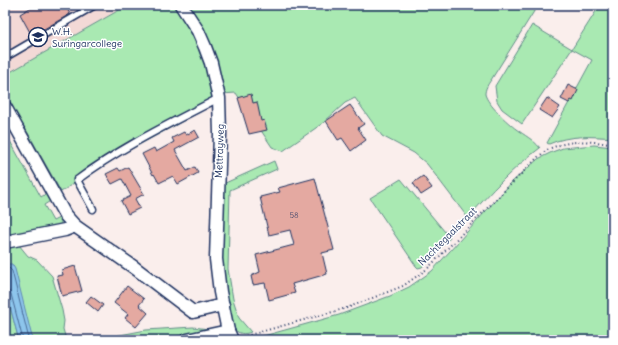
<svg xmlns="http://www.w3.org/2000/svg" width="618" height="345" viewBox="0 0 618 345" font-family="Delius,sans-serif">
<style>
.built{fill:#f3d9d6}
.green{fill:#a9e9b2;stroke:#628c88}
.water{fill:#8dc5ec;stroke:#5f89b3}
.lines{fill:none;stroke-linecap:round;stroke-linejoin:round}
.shore{stroke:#496b97;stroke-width:1}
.building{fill:#e4a9a1;stroke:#1b2f5e}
.service-casing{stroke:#1b2f5e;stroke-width:9}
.minor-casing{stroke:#1b2f5e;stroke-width:15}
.path{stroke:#1b2f5e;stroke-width:2;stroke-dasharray:1 3;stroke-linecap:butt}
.service{stroke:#fff;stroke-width:6}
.minor{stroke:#fff;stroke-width:12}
.labels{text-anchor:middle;stroke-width:3;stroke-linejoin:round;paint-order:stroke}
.number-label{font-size:8px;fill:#4d4e6f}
.poi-label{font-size:10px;fill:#1b2f5e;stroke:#fff;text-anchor:start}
.street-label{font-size:10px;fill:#1b2f5e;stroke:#fff}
</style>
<rect width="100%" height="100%" fill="#faeeec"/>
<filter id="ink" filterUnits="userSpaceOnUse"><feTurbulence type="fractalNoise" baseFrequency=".025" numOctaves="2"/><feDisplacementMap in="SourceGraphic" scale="8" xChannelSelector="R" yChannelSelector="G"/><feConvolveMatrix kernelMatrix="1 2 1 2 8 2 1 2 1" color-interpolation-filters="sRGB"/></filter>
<g filter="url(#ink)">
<path class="built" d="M5,5H128L5,75Z"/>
<g class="green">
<path d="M128,5H174C195,37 207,62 214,100L209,107L94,169L61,192L28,133L5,97V75Z"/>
<path d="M188,5H538L491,80C488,84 485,89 485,94C487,104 508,123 516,129C524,135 534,140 540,148C513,168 490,192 468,218L427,164L414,153L382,136L355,98L345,103L323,123L283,151L272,147L236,93L222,94Z"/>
<path d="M600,5H613V138C591,136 569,135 549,144L547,143L592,60L572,49L522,124L502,109L497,101L495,86L532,25L572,49Z"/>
<path d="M5,132L41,197L47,193L52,200L44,205L53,221L61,217V225L5,240Z"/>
<path d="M594,145L613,147V340H249L339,315L390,296L409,287L432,271L512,182L538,159L552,152L563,148Z"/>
<path d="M274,161L277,169L230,190L228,269L233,299L239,318L251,332C244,335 238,334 233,328L221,268L223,184Z"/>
<path d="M401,179L450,238L422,267L418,268L416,266L370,198Z"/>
<path d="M19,245L28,256L37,260L52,276L62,310L64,321L63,329L65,336L67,340H30L32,337L5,265V249Z"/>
<path d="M5,287L18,337L20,340H5Z"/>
<path d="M193,327L209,329L161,340H94L146,330Z"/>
</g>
<path class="water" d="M9,264H12L15,269L32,337L30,340H20L18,337L5,287V265Z"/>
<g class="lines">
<g class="shore">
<path d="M5,268H9L12,271L28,335L27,340"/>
<path d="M5,290L9,291L11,294L23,340"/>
</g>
</g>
<g class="building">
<path d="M29,5H65L70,14L32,36L20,14L30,8Z"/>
<path d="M568,85L578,90L573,101L571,100L569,103L561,99Z"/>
<path d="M251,94L253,103L257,102L261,121L264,120L267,130L249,134L238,98Z"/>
<path d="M547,98L560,107L552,118L539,110Z"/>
<path d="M350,105L364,124L358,128L366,140L351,151L342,138L338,140L326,121Z"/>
<path d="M195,130L199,137L175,150L187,171L195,167L198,173L178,184L173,176L159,183L154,174L153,175L142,154L154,148L156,152L174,142L172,138L184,132L186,135Z"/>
<path d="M128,167L144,194L135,199L140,208L128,214L121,201L131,196L122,179L112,184L106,174L118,168L120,171Z"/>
<path d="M423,176L432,188L421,195L413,183Z"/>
<path d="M315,178L334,250L322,253L327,274L292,284L295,293L269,300L265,283L253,285L251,276L260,272L256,255L294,245L290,230L269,235L260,197L280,192L278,188Z"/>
<path d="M75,266L82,291L62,296L57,276L63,275L62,270Z"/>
<path d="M127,286L144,299L139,305L148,313L136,327L125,318L128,314L114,303Z"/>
<path d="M91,296L103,305L98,312L86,302Z"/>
</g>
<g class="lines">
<defs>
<g id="service">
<path d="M9,55L95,5"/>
<path d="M93,209L77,180C121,147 171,123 219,98"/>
</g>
<g id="minor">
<path d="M181,5L198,31L205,47L211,63L219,98L220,134L216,259L220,292L228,331L232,340"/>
<path d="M5,107L65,215L75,226L135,268L193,312L223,305"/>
<path d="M5,242L65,230L75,226"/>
<path d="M187,340L228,331"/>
</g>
</defs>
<use href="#service" class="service-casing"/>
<use href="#minor" class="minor-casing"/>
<path class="path" d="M242,337L347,308L403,286L427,269L538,157C542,154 546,150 551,148C571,140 592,140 613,145"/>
<use href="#service" class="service"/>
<use href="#minor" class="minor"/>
</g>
</g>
<defs>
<symbol id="school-ring" viewBox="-11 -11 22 22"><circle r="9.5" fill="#fff" stroke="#1b2f5e" stroke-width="1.5"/><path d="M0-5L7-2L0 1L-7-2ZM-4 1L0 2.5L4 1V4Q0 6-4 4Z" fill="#1b2f5e"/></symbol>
</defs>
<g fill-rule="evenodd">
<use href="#school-ring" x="27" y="26" width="22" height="22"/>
</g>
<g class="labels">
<g class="number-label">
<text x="294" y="218">58</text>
</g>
<g class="poi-label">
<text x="52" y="35">W.H.<tspan x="52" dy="12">Suringarcollege</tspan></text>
</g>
<g class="street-label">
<text transform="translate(219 151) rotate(-88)" y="4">Mettrayweg</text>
<text transform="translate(447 236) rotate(-45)" y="4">Nachtegaalstraat</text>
</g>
</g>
<rect width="618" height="345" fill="none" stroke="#fff" stroke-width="20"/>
<rect x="10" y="10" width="598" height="325" fill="none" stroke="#1b2f5e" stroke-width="1.5" filter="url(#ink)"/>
</svg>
